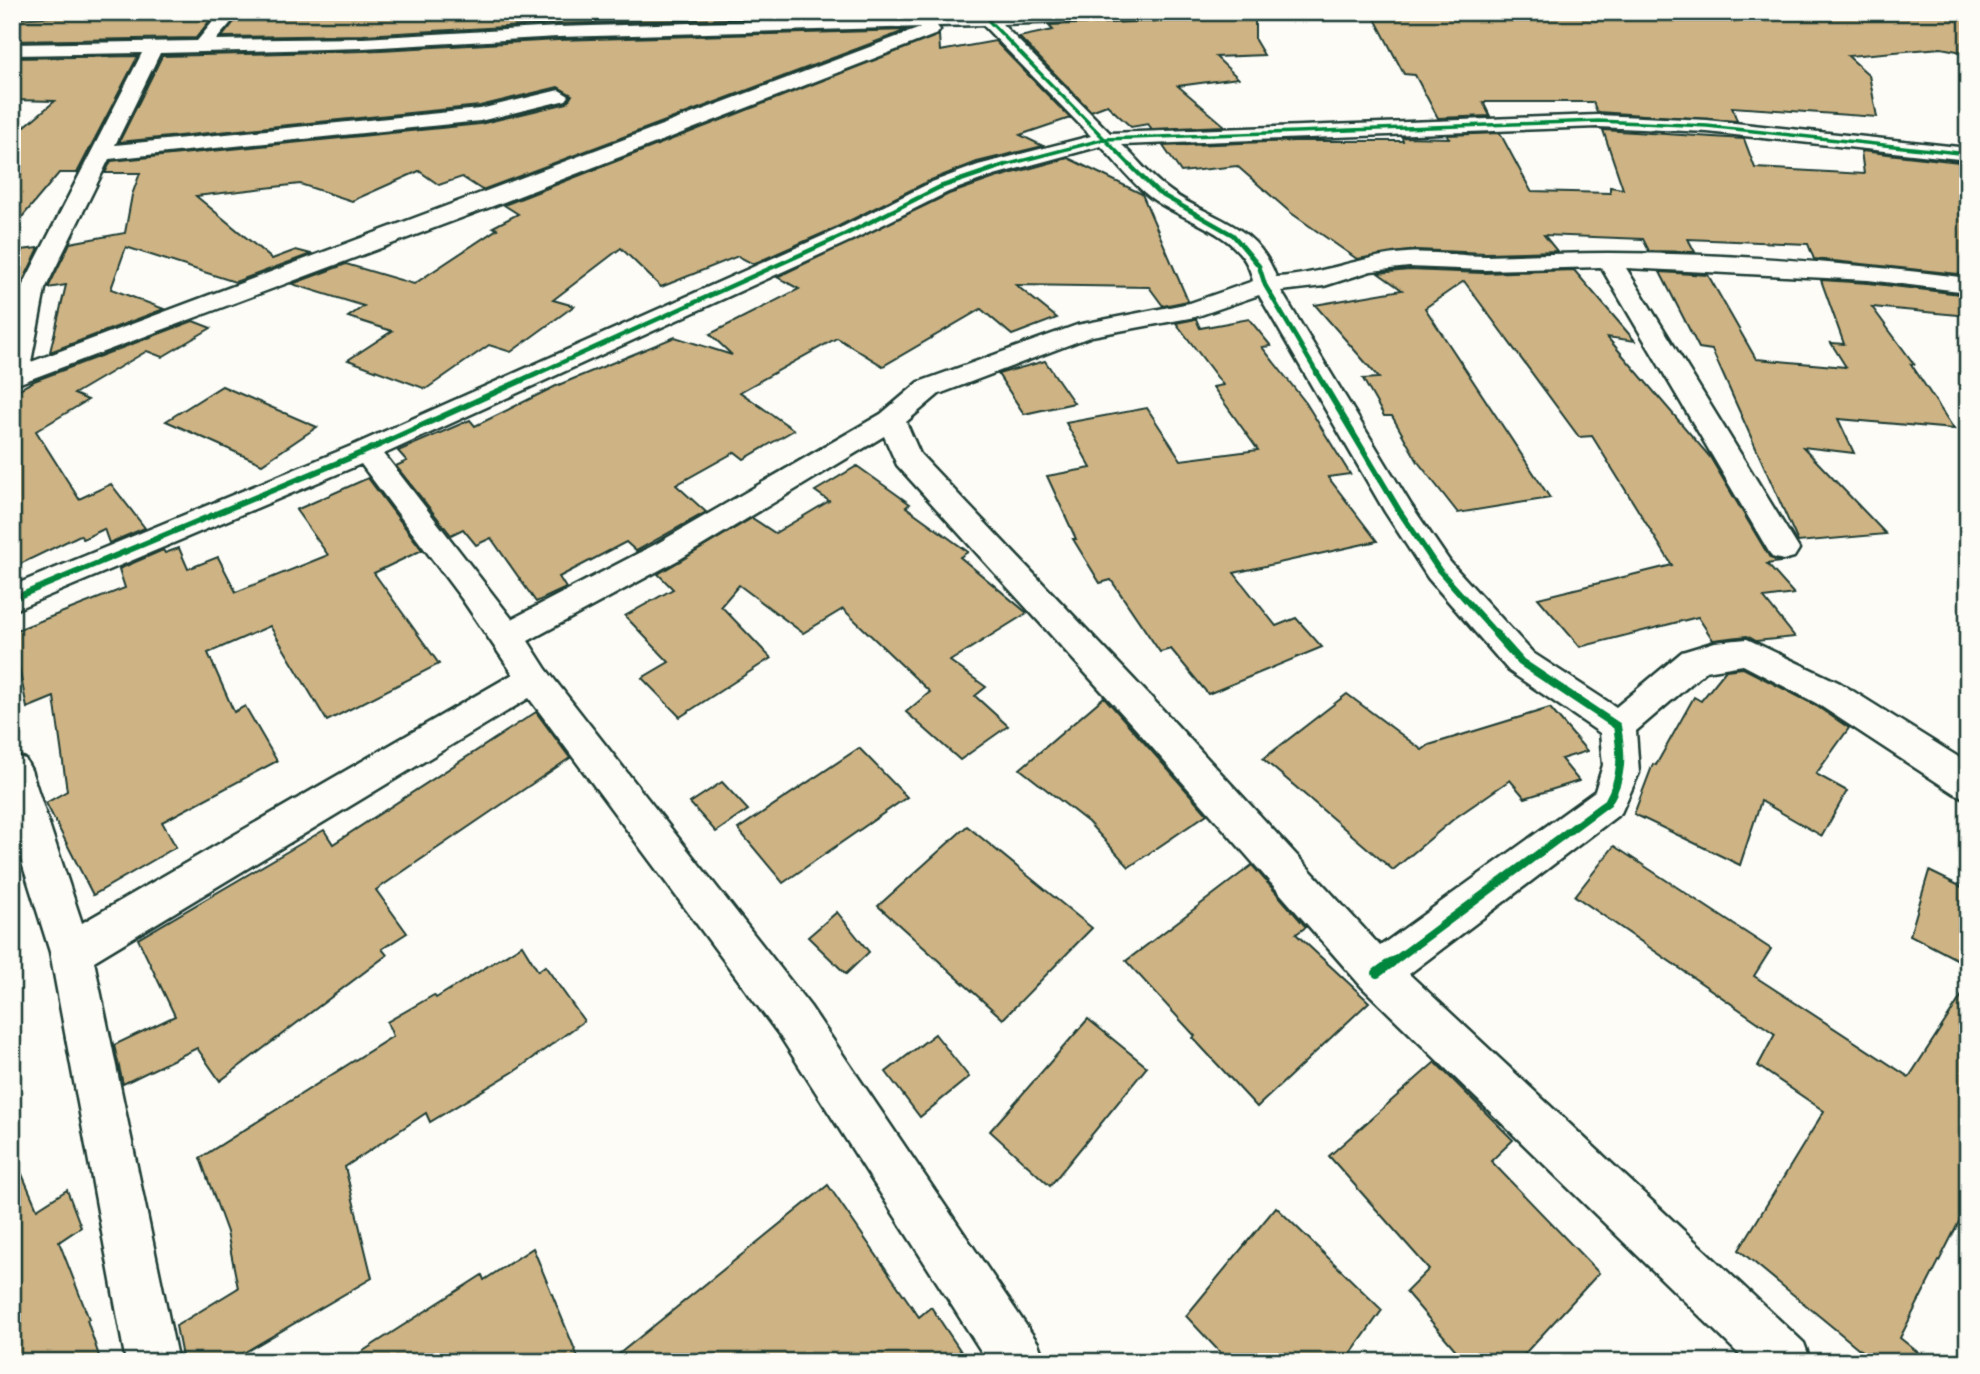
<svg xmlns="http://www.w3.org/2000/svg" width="1980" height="1374" viewBox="0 0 1980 1374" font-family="'Shantell Sans',sans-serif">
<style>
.building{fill:#ceb384;stroke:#1f3d34;stroke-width:2}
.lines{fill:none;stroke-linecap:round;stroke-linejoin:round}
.street-casing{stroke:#1f3d34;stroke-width:5}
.street{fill:#fdfcf7;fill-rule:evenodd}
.cycleway-far4-casing{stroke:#fdfcf7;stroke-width:6}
.cycleway-far3-casing{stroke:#fdfcf7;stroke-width:7}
.cycleway-far2-casing{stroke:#fdfcf7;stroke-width:10}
.cycleway-far1-casing{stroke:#fdfcf7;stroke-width:12}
.cycleway-casing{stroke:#fdfcf7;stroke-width:14}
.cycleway-far4{stroke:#00873e;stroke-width:3.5}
.cycleway-far3{stroke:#00873e;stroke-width:4.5}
.cycleway-far2{stroke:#00873e;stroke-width:6}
.cycleway-far1{stroke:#00873e;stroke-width:8}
.cycleway{stroke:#00873e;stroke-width:10}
</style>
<rect width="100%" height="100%" fill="#fdfcf7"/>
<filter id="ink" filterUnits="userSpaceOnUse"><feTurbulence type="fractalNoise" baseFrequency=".0143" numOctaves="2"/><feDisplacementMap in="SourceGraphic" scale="14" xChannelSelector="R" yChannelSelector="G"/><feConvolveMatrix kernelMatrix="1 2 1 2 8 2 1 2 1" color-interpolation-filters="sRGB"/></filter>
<g filter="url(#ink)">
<g class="building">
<path d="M149,12H217L196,38L12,41V19Z"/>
<path d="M242,12H939V13L558,24L363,35L222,37Z"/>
<path d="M1390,12H1582L1586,16L1728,20L1719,12H1968V53L1941,48L1848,56L1869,75L1877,117L1732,107L1737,121L1597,112L1593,102H1483L1490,116L1438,118L1415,75L1404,74L1373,15L1392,14Z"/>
<path d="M1255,18V40L1264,55L1216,57L1238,78L1178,86L1225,126L1152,129L1148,124L1131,127L1107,105L1091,111L1019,37L1053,30L1048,25Z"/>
<path d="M907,30L482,190L462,177L439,185L419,171L352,201L300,184L196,196L272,259L296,250L311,254L235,282L126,247L111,289L164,309L50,352L66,285L48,288L70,243L125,233L132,195L140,173H105L111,161L480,124L567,103L572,95L558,87L480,106L119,142L162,56L363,51L558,40Z"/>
<path d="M939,35L940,51L995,41L1070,118L1020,135L1043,146L977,162L931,180L835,228L753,264L738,256L661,287L621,248L553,300L574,306L511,352L489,345L426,389L348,360L392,331L348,317L364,306L292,284L346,264L414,284L497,229L493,227L518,214L504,205Z"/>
<path d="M138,56L77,173H59L12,229V137L55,101L12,100V58Z"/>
<path d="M1603,130L1744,139L1755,168L1864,174L1861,151L1968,163V275L1814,259L1808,244L1688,239L1695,252L1649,251L1643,239L1544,235L1557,251L1486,253L1416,250L1357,259L1291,213L1237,166L1181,172L1163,146L1295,141H1403L1402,137L1449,138L1447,135L1500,133L1531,191L1610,193V187L1623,189Z"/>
<path d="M1068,158L1142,194L1188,301L1163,306L1149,287L1016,285L1057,318L1012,335L981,309L883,366L837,338L740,392L794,430L744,459L735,452L676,485L706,512L636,551L626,542L559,577L566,588L536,602L491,538L476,545L463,529L451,535L396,466L407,461L398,451L470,420L475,426L556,386L675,337L732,355L710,334L799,289L777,277L949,194L995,178Z"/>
<path d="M39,248L17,294L12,295V251Z"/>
<path d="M1409,270L1483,273L1574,270L1635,341L1607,337L1710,457L1770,558L1780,562L1767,564L1794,594L1764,598L1795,637L1756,641L1747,636L1713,640L1698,617L1580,647L1538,598L1672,565L1592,436L1579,437L1464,281L1425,308L1550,498L1458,513L1418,462L1392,416H1384L1363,379L1379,378L1315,305L1402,290L1378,273Z"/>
<path d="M1660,272L1708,275L1756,359L1846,367L1831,343L1844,344L1821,280L1868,283L1968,295V316L1872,307L1914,364H1911L1954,429L1838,419L1854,453L1803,447L1886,534L1798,542L1712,350L1699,348Z"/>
<path d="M1196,319L1200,328L1249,319L1271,346L1262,347L1306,403L1350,474L1328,477L1377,541L1234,573L1276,626L1296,618L1322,647L1208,694L1171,649L1160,652L1111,580L1100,583L1073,539H1076L1047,476L1091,468L1066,423L1147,408L1181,460L1258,450L1213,387L1223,385L1176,323Z"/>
<path d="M193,321L211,328L162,357L147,351L74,394L88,400L36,431L79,499L111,484L145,528L109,543L104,529L83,539L80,535L12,568V393L34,381Z"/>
<path d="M1045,361L1074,403L1024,414L998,374Z"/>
<path d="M222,386L317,427L262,464L166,421Z"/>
<path d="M857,466L910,504L906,507L968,552L960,557L1027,613L950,661L986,687L975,696L1008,726L960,760L906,712L930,692L843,609L803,633L739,585L721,606L771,658L680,717L642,678L669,662L625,616L673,589L658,574L752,518L775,533L829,501L815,491Z"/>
<path d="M368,478L422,550L374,573L439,664L327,721L270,626L208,653L234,712L245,706L277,761L162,822L176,847L93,895L46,803L67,791L54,697L27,708L12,632L125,588L119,569L163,550L165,553L179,548L188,569L218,557L236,592L328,555L296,510Z"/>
<path d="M1743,668L1815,705L1849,728L1816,774L1847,791L1822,836L1761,801L1740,865L1634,814L1653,764L1656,765L1694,697L1701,701L1726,670Z"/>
<path d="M1347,694L1422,750L1429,745L1550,708L1587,751L1561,759L1579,781L1525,798L1510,780L1455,818L1393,870L1263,759Z"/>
<path d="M1104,697L1207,814L1129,867L1088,822L1020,769Z"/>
<path d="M536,712L570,758L376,890L407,933L382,949L387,955L220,1081L197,1048L123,1084L114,1045L175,1016L138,939L324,830L333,844Z"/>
<path d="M859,748L907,797L783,883L738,829Z"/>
<path d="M722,782L748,810L716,832L690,803Z"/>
<path d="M967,826L1092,928L1003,1019L878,906Z"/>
<path d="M1614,846L1771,949L1754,976L1909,1077L1968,986V1204L1900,1338L1930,1362H1875L1739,1250L1824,1111L1758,1066L1775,1034L1575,896Z"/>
<path d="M1252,865L1306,927L1296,934L1369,1002L1257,1107L1193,1038L1195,1036L1126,961Z"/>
<path d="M1929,871L1968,890V965L1910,935Z"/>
<path d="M837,912L869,952L846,974L808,937Z"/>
<path d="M522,945L538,971L545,966L584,1021L518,1069L430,1122L426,1113L345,1167L372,1278L228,1362H183L176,1326L238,1288L227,1232L200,1158L393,1036L387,1022L434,995L436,998Z"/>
<path d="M1088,1019L1147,1067L1050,1186L990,1131Z"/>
<path d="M935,1034L969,1077L920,1117L886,1072Z"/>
<path d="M1435,1062L1513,1140L1491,1161L1599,1273L1517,1362H1466L1406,1292L1429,1269L1329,1156Z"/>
<path d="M12,1151L37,1209L67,1190L81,1227L59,1242L89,1319L87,1320L101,1362H12Z"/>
<path d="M828,1185L919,1317L931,1307L968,1362H609Z"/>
<path d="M1276,1207L1382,1310L1345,1362H1229L1186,1316Z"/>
<path d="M533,1248L580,1362H346L482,1275L484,1280Z"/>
</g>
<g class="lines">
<defs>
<path id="street" d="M221,12H240L216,40L363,38L558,27L1061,12H1260L1251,17L1002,24L1110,133L1598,115L1707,120L1968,148V160L1707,132L1598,127L1122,145C1136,158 1149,175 1165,187C1204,219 1255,219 1276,277C1321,275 1361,256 1406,253C1432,251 1459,256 1486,256C1526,255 1567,253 1608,253C1728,253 1849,263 1968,278V292L1868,280L1626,268L1799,549L1794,557L1783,560L1772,557L1601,267L1483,270L1409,267L1371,271L1324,286L1281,291L1411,505L1450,562L1533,653L1616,707L1682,652L1715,642L1747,639L1840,683L1968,763V799L1955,794L1816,703L1743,665L1706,671L1636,731L1639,773L1621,813L1409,974L1804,1343L1811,1362H1747L1362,987L1136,729L897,465L884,436L680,559L528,641L546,669L810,1006L1038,1343L1045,1362H988L780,1036L529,698L94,961L178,1362H126L50,952L12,831V755L25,759L31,770L82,923L513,674L462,599L361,464L12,611V586L356,444L836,230L932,182L978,165L1091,136L983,25L937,26L940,30L937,34L501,203L12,386V326L21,289L142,53L12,55V44L197,41ZM923,27L31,362L45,289L109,159L480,121L566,100L569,96L559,90L480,109L115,145L160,53L363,48L558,37ZM1101,146C1117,163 1132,183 1150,197C1184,223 1243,231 1253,281L1190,303L1077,325L919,382L881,414L658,543L512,619L384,454L852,240L948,192L994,175ZM1259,295L1385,512L1428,578L1509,671L1600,733L1603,765L1595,791L1380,946L1162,709L920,454L906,422L939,394L1092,336L1195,317Z"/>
</defs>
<use href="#street" class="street-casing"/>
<use href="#street" class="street"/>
<defs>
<g id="cycleway-far4">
<path d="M989,21L1132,167"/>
<path d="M998,167L1105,139L1598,121L1707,126L1968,154"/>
</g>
<g id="cycleway-far3">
<path d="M1130,165L1157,192L1233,235L1259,266L1265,285L1318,375"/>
<path d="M534,375L844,235L940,187L1005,165"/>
</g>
<g id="cycleway-far2">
<path d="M1317,373L1400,512L1439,570L1498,636"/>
<path d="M12,599L366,451L538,373"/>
</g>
<path id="cycleway-far1" d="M1390,964L1608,802C1623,776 1622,755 1617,726L1521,662L1496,634"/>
<path id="cycleway" d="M1377,973L1392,962"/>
</defs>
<use href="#cycleway-far4" class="cycleway-far4-casing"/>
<use href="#cycleway-far3" class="cycleway-far3-casing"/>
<use href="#cycleway-far2" class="cycleway-far2-casing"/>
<use href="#cycleway-far1" class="cycleway-far1-casing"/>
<use href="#cycleway" class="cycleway-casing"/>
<use href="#cycleway-far4" class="cycleway-far4"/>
<use href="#cycleway-far3" class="cycleway-far3"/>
<use href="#cycleway-far2" class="cycleway-far2"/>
<use href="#cycleway-far1" class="cycleway-far1"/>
<use href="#cycleway" class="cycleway"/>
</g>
</g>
<rect width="1980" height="1374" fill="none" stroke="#fdfcf7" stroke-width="42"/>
<rect x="21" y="21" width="1938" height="1332" fill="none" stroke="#1f3d34" stroke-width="2.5" filter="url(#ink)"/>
</svg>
